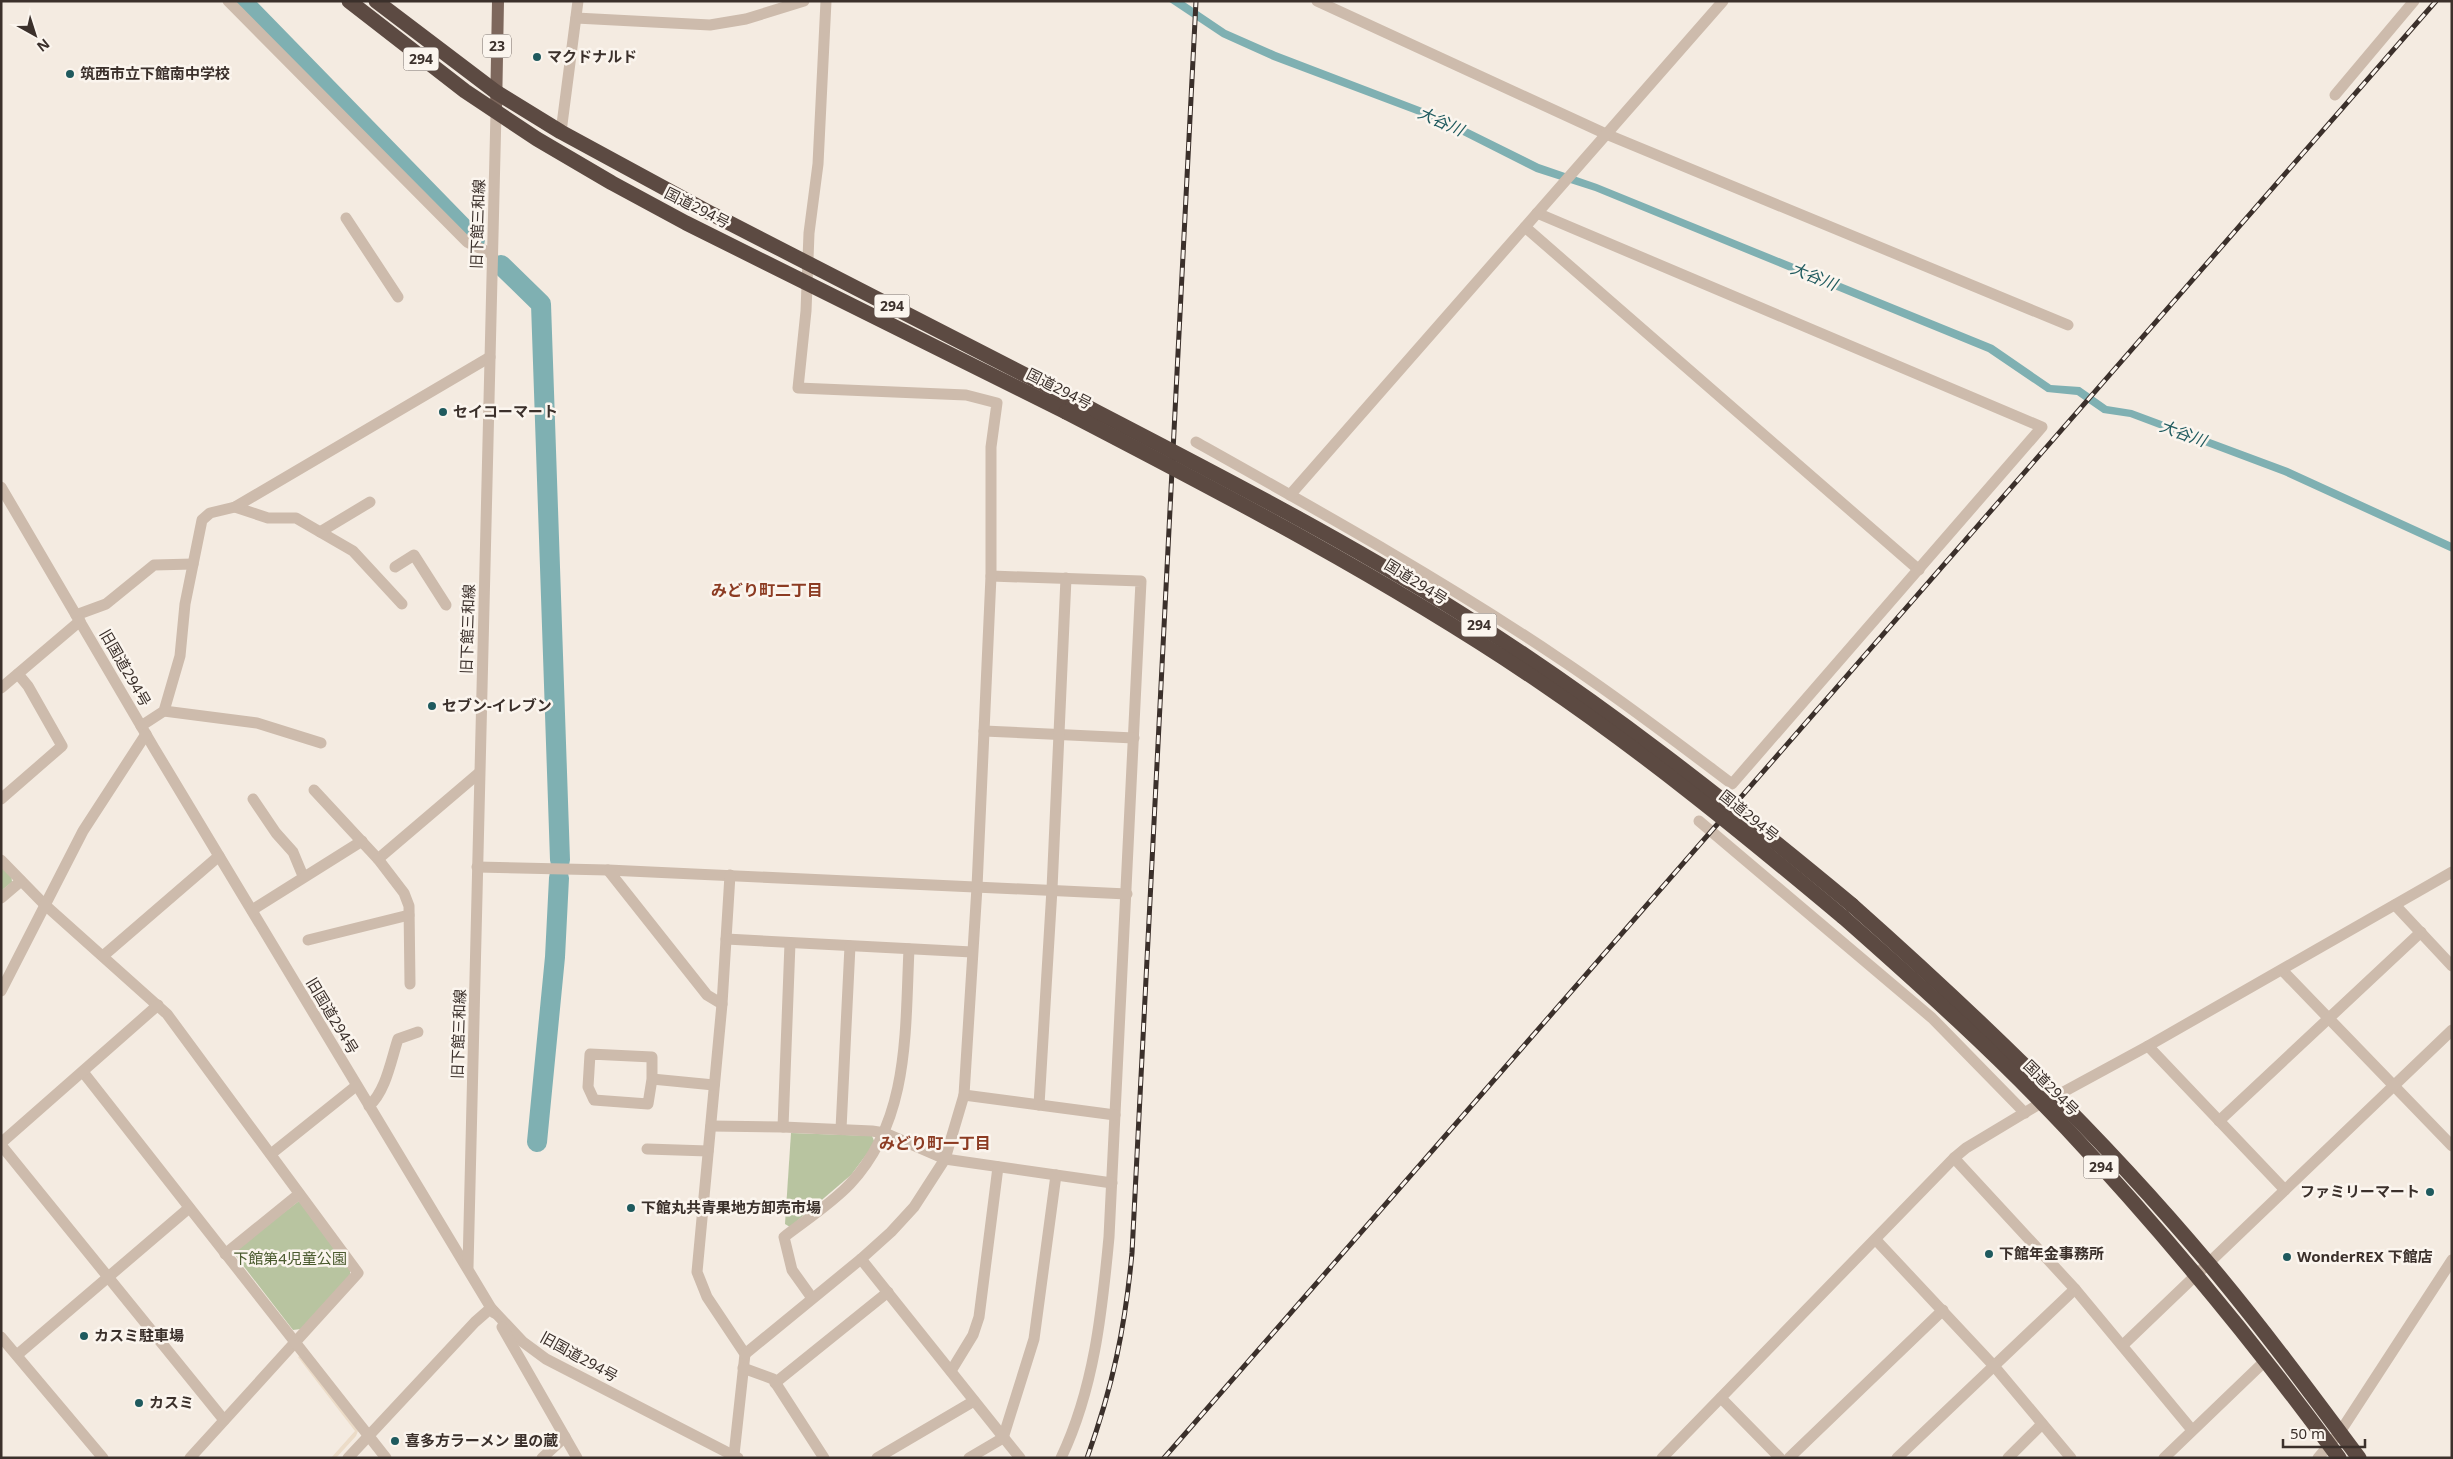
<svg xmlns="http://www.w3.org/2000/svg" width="2453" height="1459" viewBox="0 0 2453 1459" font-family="'Noto Sans','Noto Sans JP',sans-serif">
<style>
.green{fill:#b8c4a0}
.plaza{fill:#ecdcc8}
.water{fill:#7fb0b2}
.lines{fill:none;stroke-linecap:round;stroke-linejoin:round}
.river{stroke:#7fb0b2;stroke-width:20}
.minor{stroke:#cdbbac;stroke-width:11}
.major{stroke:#7d675c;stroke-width:12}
.highway{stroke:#5c4a42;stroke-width:15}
.rail-casing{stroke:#3b302b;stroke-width:5}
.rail{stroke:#fbf5ee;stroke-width:3;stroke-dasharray:9;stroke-linecap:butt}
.highway-bridge{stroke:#5c4a42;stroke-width:15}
.poi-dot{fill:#1f5a5e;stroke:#fbf5ee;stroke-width:2}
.labels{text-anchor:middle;stroke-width:5;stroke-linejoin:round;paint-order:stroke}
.shield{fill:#fbf5ee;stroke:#756b66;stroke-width:1}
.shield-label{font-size:14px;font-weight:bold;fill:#3b302b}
.poi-label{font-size:15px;font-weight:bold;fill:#3b302b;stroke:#fbf5ee;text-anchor:start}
.street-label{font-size:15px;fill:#3b302b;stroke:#fbf5ee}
.park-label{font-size:15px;fill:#4a5a2e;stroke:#fbf5ee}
.water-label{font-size:16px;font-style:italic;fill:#1f5a5e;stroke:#fbf5ee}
.neighbourhood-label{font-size:16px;font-weight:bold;fill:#8c3b22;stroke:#fbf5ee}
</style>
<rect width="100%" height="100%" fill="#f4ebe1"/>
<g class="green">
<path d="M1,863L11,872L12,882L1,891Z"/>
<path d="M791,1133L872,1136L875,1143L851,1175L790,1227L785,1224Z"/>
<path d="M299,1201L350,1270V1276L301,1329L293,1330L235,1255L238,1247Z"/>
</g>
<path class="plaza" d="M300,1356L358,1431L356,1436L336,1458H331L355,1431L298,1357Z"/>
<path class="water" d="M1168,1H1183L1226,30L1276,52L1438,114L1539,164L1597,184L1993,345L2051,385L2080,387L2107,406L2132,410L2288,468L2452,543V552L2284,475L2130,417L2103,413L2077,395L2047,392L1988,352L1595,191L1536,172L1435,121L1273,60L1222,37Z"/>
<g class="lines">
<g class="river">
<path d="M242,1L475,240"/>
<path d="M501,265L541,304L560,860"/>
<path d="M537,1142L555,957L559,878"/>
</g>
<g class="minor">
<path d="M228,1L467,242L492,254"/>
<path d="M1317,1L1606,134L2068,325"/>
<path d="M576,18L710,25L746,19L804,1"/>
<path d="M2335,95L2414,1"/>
<path d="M561,132L578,1"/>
<path d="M346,218L398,297"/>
<path d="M1525,227L1919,570"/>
<path d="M1196,442C1319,511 1443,580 1560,659C1619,698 1675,741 1732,784L2042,427L1537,213"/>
<path d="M1,487L154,748L491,1308L523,1342L546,1359L738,1458"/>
<path d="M1290,495L1723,1"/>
<path d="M235,507L268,518H296L353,551L402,604"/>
<path d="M320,532L370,502"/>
<path d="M395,567L414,555L446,605"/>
<path d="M991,576L1141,581L1109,1237C1102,1312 1094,1389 1061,1458"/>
<path d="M76,615L106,604L154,565L193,564"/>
<path d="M1,688L80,621"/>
<path d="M164,711L257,723L321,743"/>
<path d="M141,726L164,711L180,656L185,604L202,520L210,513L235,507L490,357"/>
<path d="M984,731L1134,738"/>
<path d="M314,790L378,859L479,773"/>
<path d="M1,799L62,746L28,686L18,674"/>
<path d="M253,799L276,833L293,852L303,876"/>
<path d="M1699,821L1932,1018L2025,1113"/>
<path d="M378,859L404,893L409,906L410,984"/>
<path d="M1,860L44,904L167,1014L358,1273L190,1458"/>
<path d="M477,867L608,870L1127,894"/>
<path d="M608,870L707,995L722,1004"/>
<path d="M730,875L722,1004L697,1272L707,1297L745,1354L734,1455"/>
<path d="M1,898L21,881"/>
<path d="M2395,905L2452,966"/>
<path d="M252,910L362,841"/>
<path d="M726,939L972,952"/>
<path d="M308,940L409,915"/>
<path d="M790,943L783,1127L872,1131L885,1133L945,1159L1112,1183"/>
<path d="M103,956L219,856"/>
<path d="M2282,970L2452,1146"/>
<path d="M1,991L83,831L146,734"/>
<path d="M2148,1046L2285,1190"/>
<path d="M83,1072L386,1458"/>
<path d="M652,1079V1057L590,1054L588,1087L594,1100L648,1104L652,1079L714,1085"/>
<path d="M964,1095L1115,1115"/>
<path d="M2056,1096L2148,1046L2452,872"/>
<path d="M1039,1105L1052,889L1066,578"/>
<path d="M369,1106C386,1091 391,1060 398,1039L418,1032"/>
<path d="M2219,1121L2421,932"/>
<path d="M711,1126L783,1127"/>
<path d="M841,1129L850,946"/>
<path d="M1,1143L158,1005"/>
<path d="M1,1145L224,1420"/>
<path d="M647,1149L708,1151"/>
<path d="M271,1154L356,1086"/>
<path d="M1954,1158L2075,1289L2192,1430"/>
<path d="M1876,1240L1994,1366L2071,1458"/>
<path d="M225,1254L299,1194"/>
<path d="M861,1259L1020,1458"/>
<path d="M468,1267L496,112"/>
<path d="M812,1298L792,1270L784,1237C806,1220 831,1204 850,1184C910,1120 905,1031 909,949"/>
<path d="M502,1327L577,1458"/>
<path d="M1,1337L103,1458"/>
<path d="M2123,1345L2452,1030"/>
<path d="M745,1354L861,1259L891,1232L914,1207L945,1159L964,1095L977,887L991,576V447L997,403L966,395L798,388L806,311L809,233L818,164L826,1"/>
<path d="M17,1355L189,1208"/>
<path d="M743,1368L773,1379L824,1458"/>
<path d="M951,1371L973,1335L979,1317L998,1167"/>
<path d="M775,1383L888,1292"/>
<path d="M1721,1398L1780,1458"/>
<path d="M348,1458L475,1322L491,1308L494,1313"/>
<path d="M542,1458L565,1437"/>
<path d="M877,1458L974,1401"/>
<path d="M969,1458L1003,1438L1034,1339L1056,1175"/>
<path d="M1662,1458L1954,1158L1966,1148L2041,1103"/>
<path d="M1789,1458L1943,1310"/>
<path d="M1897,1458L2075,1289"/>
<path d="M2008,1458L2042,1424"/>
<path d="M2164,1458L2265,1361"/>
<path d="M2318,1458L2340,1432L2452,1260"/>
</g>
<path class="major" d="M496,112L498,1"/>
<g class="highway">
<path d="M349,1L465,91L537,139L612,183L686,223L1066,412"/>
<path d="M376,1L496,92L561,132L712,214L1072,399"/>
<path d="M1852,905C1978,1017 2100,1134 2209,1264C2261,1326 2310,1392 2359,1458"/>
<path d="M1843,917C1920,985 1997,1054 2067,1129C2164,1233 2255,1343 2339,1458"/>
</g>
<defs>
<g id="rail">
<path d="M1087,1458C1113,1386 1125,1328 1132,1253L1196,1"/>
<path d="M1164,1458L2436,1"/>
</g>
</defs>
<use href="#rail" class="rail-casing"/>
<use href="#rail" class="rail"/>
<g class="highway-bridge">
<path d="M1072,399C1205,468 1338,536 1465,616C1602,703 1728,802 1852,905"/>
<path d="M1066,412C1228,496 1389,580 1540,682C1646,754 1745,835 1843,917"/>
</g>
</g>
<g class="poi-dot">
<circle cx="537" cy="57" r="5"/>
<circle cx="70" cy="74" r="5"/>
<circle cx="443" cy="412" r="5"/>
<circle cx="432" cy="706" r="5"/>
<circle cx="2430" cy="1192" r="5"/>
<circle cx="631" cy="1208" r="5"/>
<circle cx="1989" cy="1254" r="5"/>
<circle cx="2287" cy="1257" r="5"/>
<circle cx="84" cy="1336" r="5"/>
<circle cx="139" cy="1403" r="5"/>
<circle cx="395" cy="1441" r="5"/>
</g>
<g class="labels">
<g class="shield">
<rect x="483" y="34.5" width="28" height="23" rx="4"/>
<rect x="403.5" y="47.5" width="35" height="23" rx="4"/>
<rect x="874.5" y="294.5" width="35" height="23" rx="4"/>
<rect x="1461.5" y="613.5" width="35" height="23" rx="4"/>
<rect x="2083.5" y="1155.5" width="35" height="23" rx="4"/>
</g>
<g class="shield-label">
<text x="497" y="51">23</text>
<text x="421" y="64">294</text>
<text x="892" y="311">294</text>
<text x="1479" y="630">294</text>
<text x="2101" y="1172">294</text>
</g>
<g class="poi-label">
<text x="547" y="62">マクドナルド</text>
<text x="80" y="79">筑西市立下館南中学校</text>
<text x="453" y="417">セイコーマート</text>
<text x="442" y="711">セブン-イレブン</text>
<text x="2420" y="1197" text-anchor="end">ファミリーマート</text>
<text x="641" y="1213">下館丸共青果地方卸売市場</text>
<text x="1999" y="1259">下館年金事務所</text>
<text x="2297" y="1262">WonderREX 下館店</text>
<text x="94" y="1341">カスミ駐車場</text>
<text x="149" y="1408">カスミ</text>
<text x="405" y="1446">喜多方ラーメン 里の蔵</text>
</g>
<g class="street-label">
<text transform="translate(697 208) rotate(27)" y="5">国道294号</text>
<text transform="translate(478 224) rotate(-88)" y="5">旧下館三和線</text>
<text transform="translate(1059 389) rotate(27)" y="5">国道294号</text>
<text transform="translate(1416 582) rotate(32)" y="5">国道294号</text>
<text transform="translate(468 629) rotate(-88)" y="5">旧下館三和線</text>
<text transform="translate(125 668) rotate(60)" y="5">旧国道294号</text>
<text transform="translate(1749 816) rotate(39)" y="5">国道294号</text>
<text transform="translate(332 1016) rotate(59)" y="5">旧国道294号</text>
<text transform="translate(459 1034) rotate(-88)" y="5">旧下館三和線</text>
<text transform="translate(2051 1088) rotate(45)" y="5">国道294号</text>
<text transform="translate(579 1357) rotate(29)" y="5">旧国道294号</text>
</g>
<g class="park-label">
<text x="290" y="1264">下館第4児童公園</text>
</g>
<g class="water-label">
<text transform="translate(1441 121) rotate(24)" y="6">大谷川</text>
<text transform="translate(1814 276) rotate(22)" y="6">大谷川</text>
<text transform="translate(2183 433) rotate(20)" y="6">大谷川</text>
</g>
<g class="neighbourhood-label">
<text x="767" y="596">みどり町二丁目</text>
<text x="935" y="1149">みどり町一丁目</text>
</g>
</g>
<rect width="2453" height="1459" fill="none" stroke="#3b302b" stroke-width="5"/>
<g transform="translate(35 35) rotate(141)" stroke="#fbf5ee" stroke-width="4" paint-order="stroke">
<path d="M0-4L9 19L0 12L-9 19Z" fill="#3b302b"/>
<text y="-8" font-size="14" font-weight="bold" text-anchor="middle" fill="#3b302b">N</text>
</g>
<path d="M2283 1439v8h82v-8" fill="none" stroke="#3b302b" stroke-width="2.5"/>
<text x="2290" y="1439" font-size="15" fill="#3b302b" stroke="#fbf5ee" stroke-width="4" paint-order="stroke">50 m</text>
</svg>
